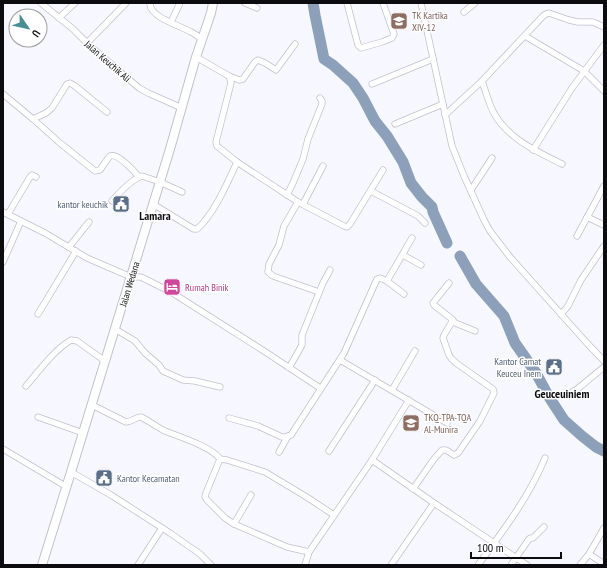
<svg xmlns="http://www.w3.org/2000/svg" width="607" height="568" viewBox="0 0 607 568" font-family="'PT Sans Narrow',sans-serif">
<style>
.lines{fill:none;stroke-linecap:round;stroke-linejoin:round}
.river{stroke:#8da0ba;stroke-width:11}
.street-casing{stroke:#c0c0cc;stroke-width:7}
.secondary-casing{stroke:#c0c0cc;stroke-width:10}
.street{stroke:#fff;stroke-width:5.5}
.secondary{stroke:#fff;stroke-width:8}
.labels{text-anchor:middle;stroke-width:3;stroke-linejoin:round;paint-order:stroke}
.education-label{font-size:10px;fill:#785e54;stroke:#fff;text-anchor:start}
.street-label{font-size:10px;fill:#0c0c10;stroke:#fff}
.service-label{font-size:10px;fill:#4e5e75;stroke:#fff;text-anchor:end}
.hotel-label{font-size:10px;fill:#b23c85;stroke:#fff;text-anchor:start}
.quarter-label{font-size:12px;font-weight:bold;fill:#0c0c10;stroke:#fff}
</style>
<rect width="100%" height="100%" fill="#f7f8ff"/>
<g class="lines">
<g class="river">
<path d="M313,3L315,15L324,59L333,65L353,83L363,98L375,121L387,136L403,162L411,183L422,197L432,207L433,212L447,243"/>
<path d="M460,256L476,284L504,316L515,343L536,373L549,397L564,420L582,436L596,447L604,451"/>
</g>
<defs>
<g id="street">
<path d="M41,3L73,29L90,46L139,88L148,93L182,108"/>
<path d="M151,3L150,5C152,18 181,26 191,32C195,34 199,37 202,39"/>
<path d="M245,3L257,8"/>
<path d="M347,3L358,45L361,48L382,42L392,38L394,34L383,3"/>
<path d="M421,3L452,146L464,176L484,220L490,231L510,257L586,342L604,361"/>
<path d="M464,12L475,3"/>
<path d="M59,18L75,3"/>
<path d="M171,22L180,3"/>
<path d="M525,36L584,71L604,91"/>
<path d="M87,43L126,3"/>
<path d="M196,57L229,76L231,82L230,87L216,142L217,146L237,162L298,202L344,226L347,227L350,224L383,170"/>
<path d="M229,76L239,80L243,79L255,62L258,60L265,63L276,70L295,44"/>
<path d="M482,81C486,92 489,105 495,115C510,140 538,152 562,164"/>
<path d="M372,84L433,59"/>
<path d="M3,94L33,119L46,113L52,108L67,84L70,83L75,86L107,112"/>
<path d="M445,115L482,81L543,16L546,14L549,13L569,20L578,22H593L604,27"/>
<path d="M33,119L60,143L95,171L100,170C102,167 108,158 110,156C117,152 135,172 139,177"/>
<path d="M395,124L443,104"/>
<path d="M533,150L572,88L604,45"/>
<path d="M471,190L492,158"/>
<path d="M371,191L418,216L425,223"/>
<path d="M287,195L293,183L303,159L308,139L322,104V101L320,98"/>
<path d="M112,201C119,193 132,179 142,176L160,182L182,192"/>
<path d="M298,202L284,226L279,245L269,264L268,272L273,276L319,292"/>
<path d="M153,204L192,228L194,229H197C213,216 228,182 237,162"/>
<path d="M303,204L323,166"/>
<path d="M3,212L45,233L87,258L131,277H141L171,292L264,351L320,388"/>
<path d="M8,214L30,177L32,175L36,177"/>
<path d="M587,217L604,225"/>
<path d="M577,236L604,186"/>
<path d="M69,247L89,222"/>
<path d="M403,255L421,265"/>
<path d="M3,262L21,221"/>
<path d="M387,281L412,238"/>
<path d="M38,314L76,251"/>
<path d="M561,314L568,306L581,280L604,246"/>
<path d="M453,322L475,331"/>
<path d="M115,329L135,341L145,353L159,365L163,371L183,380L195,381L220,387"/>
<path d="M340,360L447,423"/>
<path d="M289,368L302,345V335L323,283L330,270"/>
<path d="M26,386C40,370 53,351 71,340L77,341L105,361"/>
<path d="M392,390L415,351"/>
<path d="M573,391L576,390L604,367"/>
<path d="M92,405L126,422C132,422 135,417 141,417C149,421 157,427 165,431C180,437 212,447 220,459L206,493L205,497L207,500L225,518L234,524L287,547L309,552"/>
<path d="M38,417L83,433"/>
<path d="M229,418L258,426L282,437H286L291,435L344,353L377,279L380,278L387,281L404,294"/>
<path d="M3,449L67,487"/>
<path d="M329,451L375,380"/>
<path d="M279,452L288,436"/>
<path d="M220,459L227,460L265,472L305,496L334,515"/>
<path d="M372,460L434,503L527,565"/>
<path d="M71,472L111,495L170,533L200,554L211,565"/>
<path d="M413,489L434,459L442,450H446L454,455L458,453L480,421L494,393L493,389L456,363L451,358L449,355L443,338L444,335L453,320L434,305L433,303L449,283"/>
<path d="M234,524L251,495"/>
<path d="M589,554L604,564"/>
<path d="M138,565L162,528"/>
<path d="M305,565L309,552L372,460L409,400"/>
<path d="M391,565L434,503"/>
<path d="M478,565C503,531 529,497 545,458"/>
<path d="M511,565L529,539L531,538H533L544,527"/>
<path d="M580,565L589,554L604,528"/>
</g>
<path id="secondary" d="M42,565L71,472L170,149L196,57L211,13L213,3"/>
</defs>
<use href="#street" class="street-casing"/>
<use href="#secondary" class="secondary-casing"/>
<use href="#street" class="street"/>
<use href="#secondary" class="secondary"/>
</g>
<defs>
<symbol id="school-square" viewBox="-11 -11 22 22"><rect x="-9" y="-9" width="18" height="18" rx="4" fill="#8d6e63" stroke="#fff"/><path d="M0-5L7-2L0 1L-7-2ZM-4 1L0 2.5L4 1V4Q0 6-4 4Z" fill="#fff"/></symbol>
<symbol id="civic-square" viewBox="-11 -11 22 22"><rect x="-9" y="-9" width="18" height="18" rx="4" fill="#5c6f8a" stroke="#fff"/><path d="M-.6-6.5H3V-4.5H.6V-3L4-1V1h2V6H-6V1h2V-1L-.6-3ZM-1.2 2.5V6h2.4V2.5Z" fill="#fff"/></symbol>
<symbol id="hotel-square" viewBox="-11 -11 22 22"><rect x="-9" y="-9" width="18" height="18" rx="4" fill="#d1479c" stroke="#fff"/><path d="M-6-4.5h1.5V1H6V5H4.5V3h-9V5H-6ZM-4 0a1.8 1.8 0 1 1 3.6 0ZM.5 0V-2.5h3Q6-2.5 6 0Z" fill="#fff"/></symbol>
</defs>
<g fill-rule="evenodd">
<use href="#school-square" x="389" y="11" width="20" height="20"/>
<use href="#civic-square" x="111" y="194" width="20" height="20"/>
<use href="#hotel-square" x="162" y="277" width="20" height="20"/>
<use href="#civic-square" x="544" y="357" width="20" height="20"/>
<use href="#school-square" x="401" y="413" width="20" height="20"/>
<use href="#civic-square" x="94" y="468" width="20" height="20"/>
</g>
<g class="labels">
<g class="education-label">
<text x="412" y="19">TK Kartika<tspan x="412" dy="12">XIV-12</tspan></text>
<text x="424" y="421">TKQ-TPA-TQA<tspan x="424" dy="12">Al-Munira</tspan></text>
</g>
<g class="street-label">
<text transform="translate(108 61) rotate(41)" y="4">Jalan Keuchik Ali</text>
<text transform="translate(129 284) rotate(-73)" y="4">Jalan Wedana</text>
</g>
<g class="service-label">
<text x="108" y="208">kantor keuchik</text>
<text x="541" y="365">Kantor Camat<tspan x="541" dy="12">Keuceu Inem</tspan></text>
<text x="117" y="482" text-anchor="start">Kantor Kecamatan</text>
</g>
<g class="hotel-label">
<text x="185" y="291">Rumah Binik</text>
</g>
<g class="quarter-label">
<text x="155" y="220">Lamara</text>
<text x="562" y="398">Geuceuiniem</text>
</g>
</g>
<rect width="607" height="568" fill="none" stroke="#0c0c10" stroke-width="8"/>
<g transform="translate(28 28) rotate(124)"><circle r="19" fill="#ffffff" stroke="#9e9e9f"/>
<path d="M0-3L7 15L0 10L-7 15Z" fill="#468d95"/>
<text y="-6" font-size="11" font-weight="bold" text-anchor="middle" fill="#0c0c10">U</text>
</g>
<path d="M471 552v6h90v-6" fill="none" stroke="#0c0c10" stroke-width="2"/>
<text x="477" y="552" font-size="12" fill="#0c0c10" stroke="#ffffff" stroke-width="3" paint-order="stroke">100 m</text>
</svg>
